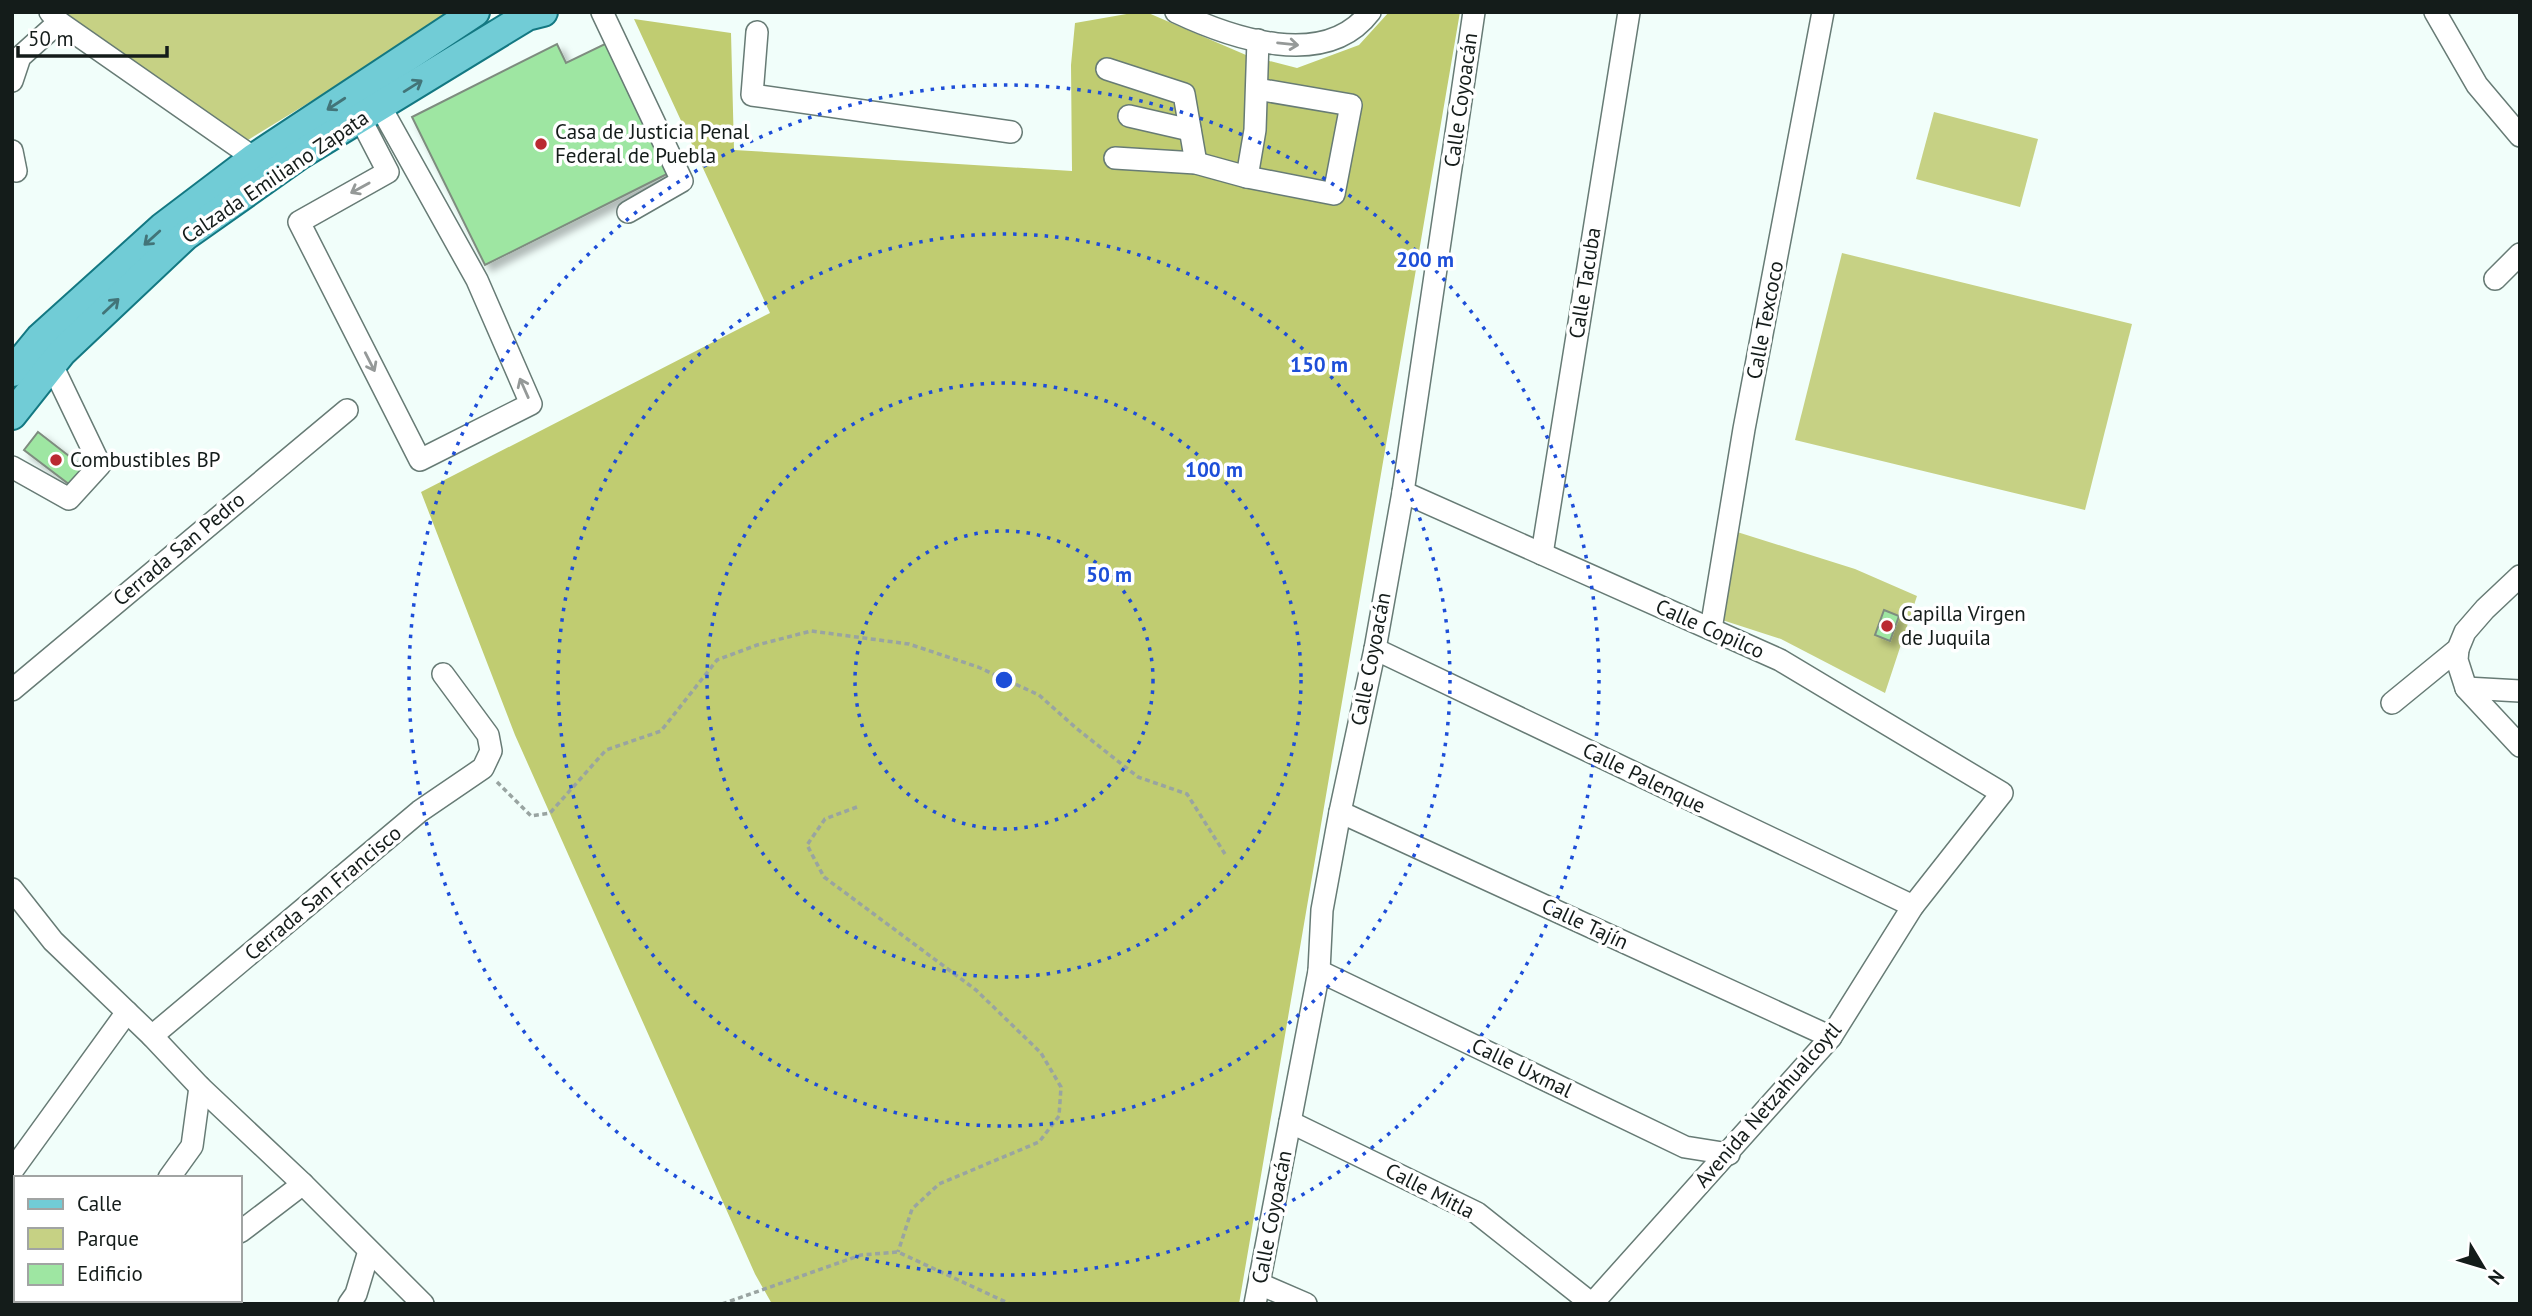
<svg xmlns="http://www.w3.org/2000/svg" width="2532" height="1316" viewBox="0 0 2532 1316" font-family="'PT Sans',sans-serif">
<style>
.green{fill:#c6d184}
.forest{fill:#c0cc71}
.building{fill:#9ee6a2;stroke:#7e8c7f;stroke-width:2;filter:url(#shadow)}
.lines{fill:none;stroke-linecap:round;stroke-linejoin:round}
.minor-casing{stroke:#677b75;stroke-width:24}
.major-casing{stroke:#137882;stroke-width:32}
.path{stroke:#99a4a1;stroke-width:3.5;stroke-dasharray:5 3.5;stroke-linecap:butt}
.minor{stroke:#fff;stroke-width:21}
.major{stroke:#71ccd6;stroke-width:28}
.oneway{stroke:#959998}
.oneway2{stroke:#427478}
.ring{fill:none;stroke:#1d4ed8;stroke-width:3.5;stroke-dasharray:3.5 7}
.poi-dot{fill:#ba2a31;stroke:#fff;stroke-width:2.5}
.labels{text-anchor:middle;stroke-width:7;stroke-linejoin:round;paint-order:stroke}
.street-label{font-size:21px;fill:#141c1a;stroke:#fff}
.poi-label{font-size:21px;fill:#141c1a;stroke:#fff;text-anchor:start}
.centre{fill:#1d4ed8;stroke:#fff;stroke-width:3.5}
.ring-label{font-size:21px;text-anchor:middle;font-weight:bold;fill:#1d4ed8;stroke:#fff;stroke-width:7;stroke-linejoin:round;paint-order:stroke}
</style>
<defs>
<filter id="shadow"><feDropShadow dx="6" dy="6" stdDeviation="3.5" flood-color="#0004"/></filter>
</defs>
<rect width="100%" height="100%" fill="#f1fefa"/>
<g class="green">
<path d="M62,12H457L248,140Z"/>
<path d="M1934,112L2038,139L2020,207L1916,179Z"/>
<path d="M1842,253L2132,324L2085,510L1795,440Z"/>
<path d="M1734,531L1855,569L1917,596L1885,693L1781,639L1719,619Z"/>
</g>
<path class="forest" d="M1138,12H1146L1246,55L1297,68L1359,45L1389,12H1460L1239,1304H772L755,1274L515,735L421,492L770,313L634,19L731,33L734,150L1072,171L1071,65L1075,23Z"/>
<g class="building">
<path d="M607,43L671,172L485,265L412,117L557,44L566,63Z"/>
<path d="M38,432L87,470L74,488L24,450Z"/>
<path d="M1884,610L1899,616L1890,641L1875,635Z"/>
</g>
<g class="lines">
<defs>
<g id="minor">
<path d="M50,12L59,22L254,158"/>
<path d="M602,12L682,181L628,212"/>
<path d="M1176,12C1231,38 1325,71 1370,12"/>
<path d="M2435,12L2477,85L2520,136"/>
<path d="M757,32L752,95L1011,132"/>
<path d="M1107,69L1184,94L1196,163"/>
<path d="M12,81L20,57L59,22"/>
<path d="M1129,116L1190,130"/>
<path d="M360,118L388,172L299,222L420,460L531,404L477,280L380,106"/>
<path d="M12,151L16,171"/>
<path d="M1115,158L1196,163L1247,177L1255,130L1258,40"/>
<path d="M1247,177L1334,194L1351,105L1257,89"/>
<path d="M2495,279L2520,254"/>
<path d="M12,467L69,499L100,465L52,365"/>
<path d="M1403,492L1780,660L2002,793L1913,906L1831,1037L1592,1304"/>
<path d="M1542,554L1629,12"/>
<path d="M1711,629L1744,429L1823,12"/>
<path d="M1375,649L1913,906"/>
<path d="M2458,649L2457,660L2466,688L2520,746"/>
<path d="M2466,688L2520,691"/>
<path d="M12,690L347,410"/>
<path d="M2392,703L2458,649L2465,632L2485,609L2520,576"/>
<path d="M1340,812L1831,1037"/>
<path d="M12,889L53,941L152,1036L200,1087L303,1184L423,1304"/>
<path d="M1319,971L1685,1147L1729,1154"/>
<path d="M152,1036L420,811L483,768L491,751L488,735L443,674"/>
<path d="M1290,1122L1477,1213L1592,1304"/>
<path d="M12,1171L127,1012"/>
<path d="M169,1178L192,1146L200,1087"/>
<path d="M240,1232L303,1184"/>
<path d="M1260,1284L1306,1304"/>
<path d="M12,1299L15,1304"/>
<path d="M81,1302L92,1300"/>
<path d="M349,1304L356,1294L369,1251"/>
<path d="M1255,1304L1319,971L1322,910L1340,812L1375,649L1403,492L1474,12"/>
</g>
<g id="major">
<path d="M12,372L40,338L163,227L254,158L475,12"/>
<path d="M12,415L62,352L185,236L301,154L527,16L543,12"/>
</g>
</defs>
<use href="#minor" class="minor-casing"/>
<use href="#major" class="major-casing"/>
<g class="path">
<path d="M497,782L531,816L550,813L606,750L661,731L717,660L757,645L811,631L909,644L978,667L1039,695L1076,728L1138,777L1187,794L1225,854"/>
<path d="M857,807L825,819L807,845L824,877L976,990L1041,1053L1061,1087L1059,1116L1039,1142L939,1184L912,1209L898,1252"/>
<path d="M722,1304L861,1255L898,1252L1010,1304"/>
</g>
<use href="#minor" class="minor"/>
<use href="#major" class="major"/>
</g>
<defs><path id="oneway-shaft" d="M-6 0H5M1.5-3L5.5 0L1.5 3" fill="none" stroke-width="1.6" stroke-linecap="round" stroke-linejoin="round" transform="scale(1.75)"/></defs>
<g class="oneway">
<use href="#oneway-shaft" transform="translate(1288 44) rotate(6)"/>
<use href="#oneway-shaft" transform="translate(360 188) rotate(151)"/>
<use href="#oneway-shaft" transform="translate(370 362) rotate(63)"/>
<use href="#oneway-shaft" transform="translate(524 388) rotate(-114)"/>
</g>
<g class="oneway2">
<use href="#oneway-shaft" transform="translate(413 86) rotate(-32)"/>
<use href="#oneway-shaft" transform="translate(336 104) rotate(147)"/>
<use href="#oneway-shaft" transform="translate(152 238) rotate(138)"/>
<use href="#oneway-shaft" transform="translate(111 306) rotate(-43)"/>
</g>
<g class="ring">
<circle cx="1004" cy="680" r="149"/>
<circle cx="1004" cy="680" r="297"/>
<circle cx="1004" cy="680" r="446"/>
<circle cx="1004" cy="680" r="595"/>
</g>
<g class="poi-dot">
<circle cx="541" cy="144" r="7"/>
<circle cx="56" cy="460" r="7"/>
<circle cx="1887" cy="626" r="7"/>
</g>
<g class="labels">
<g class="street-label">
<text transform="translate(1461 100) rotate(-82)" y="7">Calle Coyoacán</text>
<text transform="translate(275 177) rotate(-34)" y="7">Calzada Emiliano Zapata</text>
<text transform="translate(1585 283) rotate(-81)" y="7">Calle Tacuba</text>
<text transform="translate(1765 320) rotate(-79)" y="7">Calle Texcoco</text>
<text transform="translate(179 549) rotate(-40)" y="7">Cerrada San Pedro</text>
<text transform="translate(1710 629) rotate(24)" y="7">Calle Copilco</text>
<text transform="translate(1371 659) rotate(-79)" y="7">Calle Coyoacán</text>
<text transform="translate(1644 778) rotate(26)" y="7">Calle Palenque</text>
<text transform="translate(323 893) rotate(-40)" y="7">Cerrada San Francisco</text>
<text transform="translate(1585 924) rotate(25)" y="7">Calle Tajín</text>
<text transform="translate(1522 1068) rotate(26)" y="7">Calle Uxmal</text>
<text transform="translate(1768 1105) rotate(-49)" y="7">Avenida Netzahualcoytl</text>
<text transform="translate(1430 1191) rotate(27)" y="7">Calle Mitla</text>
<text transform="translate(1272 1217) rotate(-79)" y="7">Calle Coyoacán</text>
</g>
<g class="poi-label">
<text x="555" y="139">Casa de Justicia Penal<tspan x="555" dy="24">Federal de Puebla</tspan></text>
<text x="70" y="467">Combustibles BP</text>
<text x="1901" y="621">Capilla Virgen<tspan x="1901" dy="24">de Juquila</tspan></text>
</g>
</g>
<circle cx="1004" cy="680" r="10" class="centre"/>
<g class="ring-label">
<text x="1425" y="267">200 m</text>
<text x="1319" y="372">150 m</text>
<text x="1214" y="477">100 m</text>
<text x="1109" y="582">50 m</text>
</g>
<rect width="2532" height="1316" fill="none" stroke="#141c1a" stroke-width="28"/>
<rect x="14" y="1176" width="228" height="126" fill="#ffffff" stroke="#a1a4a3" stroke-width="2"/>
<rect x="28" y="1199" width="35" height="10" fill="#71ccd6" stroke="#a1a4a3" stroke-width="2"/>
<text x="77" y="1211" font-size="21" fill="#141c1a">Calle</text>
<rect x="28" y="1228" width="35" height="21" fill="#c6d184" stroke="#a1a4a3" stroke-width="2"/>
<text x="77" y="1246" font-size="21" fill="#141c1a">Parque</text>
<rect x="28" y="1264" width="35" height="21" fill="#9ee6a2" stroke="#a1a4a3" stroke-width="2"/>
<text x="77" y="1281" font-size="21" fill="#141c1a">Edificio</text>
<g transform="translate(2483 1267) rotate(128)" stroke="#ffffff" stroke-width="5" paint-order="stroke">
<path d="M0-5L12 26L0 18L-12 26Z" fill="#141c1a"/>
<text y="-10" font-size="19" font-weight="bold" text-anchor="middle" fill="#141c1a">N</text>
</g>
<path d="M18 46v10h149v-10" fill="none" stroke="#141c1a" stroke-width="3.5"/>
<text x="28" y="46" font-size="21" fill="#141c1a" stroke="#ffffff" stroke-width="5" paint-order="stroke">50 m</text>
</svg>
